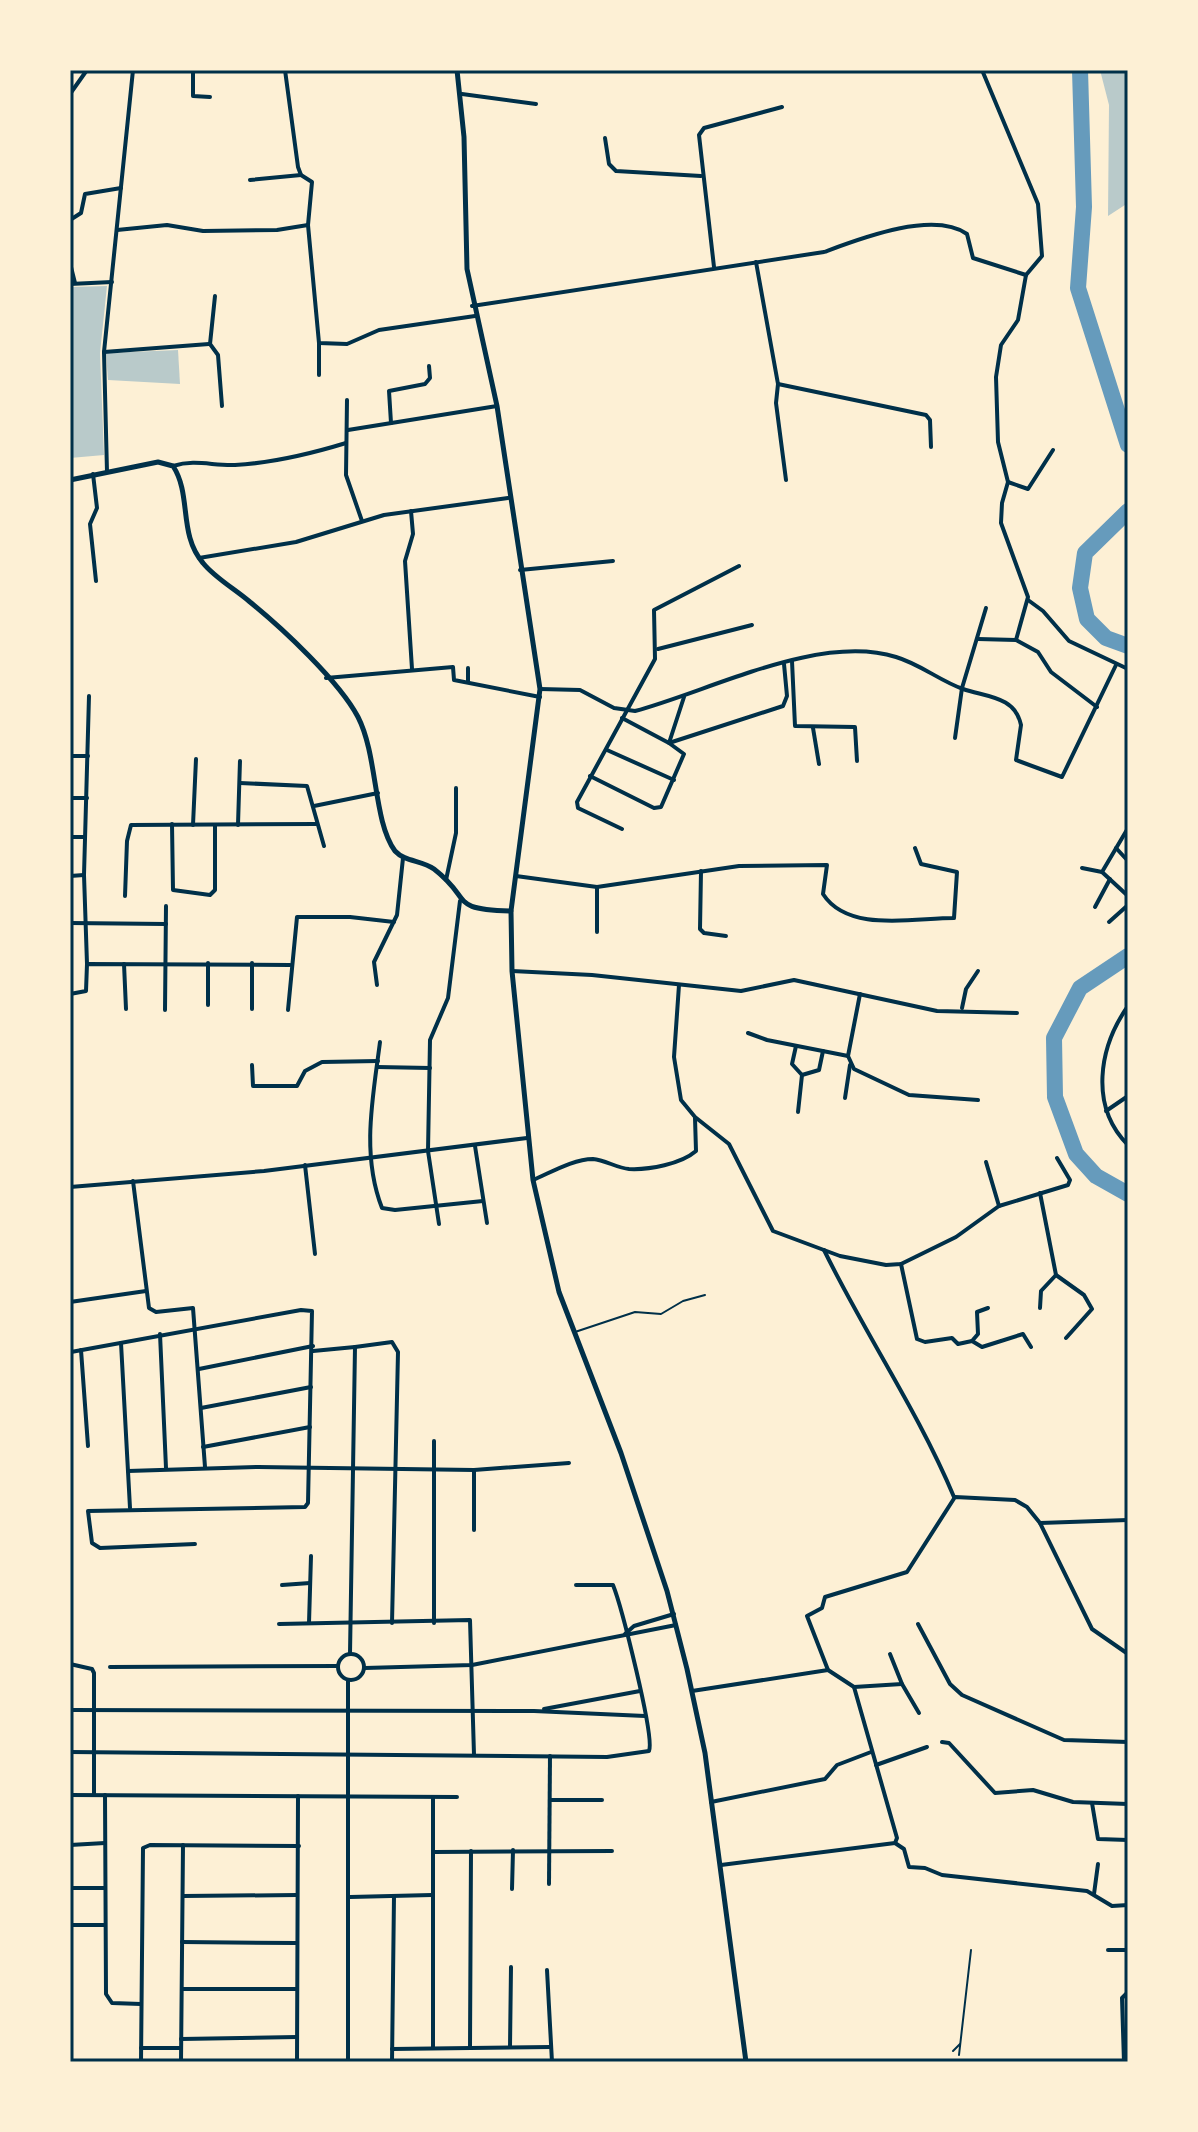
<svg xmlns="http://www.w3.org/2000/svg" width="1198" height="2132" viewBox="0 0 1198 2132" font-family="Cabin,sans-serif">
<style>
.green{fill:#b9caca}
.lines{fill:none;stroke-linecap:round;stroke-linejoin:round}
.river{stroke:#669bbc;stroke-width:16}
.service{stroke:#003049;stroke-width:2}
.minor{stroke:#003049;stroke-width:4}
.tertiary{stroke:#003049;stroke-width:5}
.secondary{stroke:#003049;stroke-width:5}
.neatline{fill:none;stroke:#003049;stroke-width:3}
</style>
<rect width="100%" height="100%" fill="#fdf0d5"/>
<g class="green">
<path d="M1100,70H1128V203L1108,216L1109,105Z"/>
<path d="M107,286L100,353L104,455L70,458V287Z"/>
<path d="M178,350L180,384L108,380L106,353Z"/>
</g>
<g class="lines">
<g class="river">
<path d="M1080,70L1084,207L1078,288L1128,445"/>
<path d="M1128,511L1085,553L1080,588L1087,619L1106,638L1128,646"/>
<path d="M1128,956L1080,988L1054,1038L1055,1097L1076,1154L1096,1176L1128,1194"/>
</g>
<g class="service">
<path d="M575,1332L635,1312L661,1314L683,1301L705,1295"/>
<path d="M953,2051L960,2044"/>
<path d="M959,2055L971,1950"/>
</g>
<g class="minor">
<path d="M193,70V96L210,97"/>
<path d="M285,70L298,167L301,175L312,182L308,225L319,343L347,344L379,330L475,316"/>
<path d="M982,70L1038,204L1042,256L1026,275"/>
<path d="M70,94L87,70"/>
<path d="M462,94L536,104"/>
<path d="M605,138L609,164L616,171L701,176"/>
<path d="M250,180L301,175"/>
<path d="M70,220L81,213L85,194L121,188"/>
<path d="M117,230L167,225L203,231L277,230L308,225"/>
<path d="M756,262L778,384L776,403L786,480"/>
<path d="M70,263L75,283"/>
<path d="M714,267L699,135L704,128L782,107"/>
<path d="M70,284L112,282"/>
<path d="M215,296L210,344L218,355L222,406"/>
<path d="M1128,304V316"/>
<path d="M472,306L824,252C859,239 933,210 967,234L973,258L1026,275"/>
<path d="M319,343V375"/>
<path d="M104,352L209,344"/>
<path d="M778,384L926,415L930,420L931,447"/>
<path d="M347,400L346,475L362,521"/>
<path d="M391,423L389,391L425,384L430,378L429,366"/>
<path d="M348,430L497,406"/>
<path d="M173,466C195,459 213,466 235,465C272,463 310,454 346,443"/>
<path d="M107,472L104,352L133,70"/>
<path d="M93,474L97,508L90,524L96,581"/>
<path d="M1008,482L1028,489L1053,450"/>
<path d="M411,511L413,534L405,561L412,669"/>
<path d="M199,558L296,542L384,515L508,498"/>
<path d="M520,570L613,561"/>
<path d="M1028,600L1043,611L1069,641L1128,669"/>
<path d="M978,639L1016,640L1028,597L1001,523L1002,503L1008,482L998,442L996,377L1001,345L1018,320L1026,275"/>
<path d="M1016,640L1038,652L1051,672L1097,707"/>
<path d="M658,649L752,625"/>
<path d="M792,661L795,726L855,727L857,761"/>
<path d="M326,678L453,667L454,680L540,697"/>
<path d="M468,681V668"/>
<path d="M540,689L580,690L614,708L635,711C710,691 819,633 896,657C920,664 940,681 963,689C986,697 1015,696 1021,725L1016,760L1062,777L1116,665"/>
<path d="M622,718L669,743L783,706L787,696L784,664"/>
<path d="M813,728L819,764"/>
<path d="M955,738L962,688L986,608"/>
<path d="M607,750L674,780"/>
<path d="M70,756H88"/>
<path d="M590,776L654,808L661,807L684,754L669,743L684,697"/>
<path d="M240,783L307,786L324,846"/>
<path d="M70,798H87"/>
<path d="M314,806L378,793"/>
<path d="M172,824L173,890L210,895L215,890V825"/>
<path d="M193,825L196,759"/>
<path d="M238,825L240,761"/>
<path d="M622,829L578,808L577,802L655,659L654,610L739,566"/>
<path d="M70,837H85"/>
<path d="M1116,848L1128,861"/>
<path d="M1082,868L1102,872L1128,828"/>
<path d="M701,871L700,929L704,933L726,936"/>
<path d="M1102,872L1128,896"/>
<path d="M70,876L84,875"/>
<path d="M516,876L597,887L739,866L827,865L823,894C848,933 913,918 954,918L957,872L921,864L915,848"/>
<path d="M446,880L456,833V788"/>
<path d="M597,887V932"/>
<path d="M125,896L127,841L131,825L316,824"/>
<path d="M1095,907L1110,879"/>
<path d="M1109,922L1128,905"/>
<path d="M70,923L166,924"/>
<path d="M208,963V1005"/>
<path d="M87,964L84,875L89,696"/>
<path d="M124,964L126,1009"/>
<path d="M512,971L592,975L741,991L794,980L937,1011L1017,1013"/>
<path d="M377,985L374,962L397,915L403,858"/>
<path d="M679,985L674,1057L681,1100L695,1117L729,1144L773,1231L840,1256L886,1265L901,1264L956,1237L999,1206L1068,1185L1070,1180L1057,1158"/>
<path d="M70,994L86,991L87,964L290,965"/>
<path d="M860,994L848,1056L854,1069L909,1095L978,1100"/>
<path d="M1128,1006C1099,1047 1089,1106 1128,1145"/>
<path d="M962,1008L966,989L978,971"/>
<path d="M252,1009V963"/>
<path d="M165,1010L166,906"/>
<path d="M288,1010L297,917H350L394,922"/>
<path d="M748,1033L767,1040L848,1056"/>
<path d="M380,1042C373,1097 361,1154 382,1208L395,1210L483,1201"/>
<path d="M796,1046L792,1064L802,1075"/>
<path d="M252,1065L253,1086H297L305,1071L322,1062L378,1061"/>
<path d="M377,1067L430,1068"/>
<path d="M845,1098L850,1065"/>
<path d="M1106,1111L1128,1096"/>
<path d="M798,1112L802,1075L819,1070L823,1051"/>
<path d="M475,1146L487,1223"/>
<path d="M986,1162L999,1206"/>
<path d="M305,1165L315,1254"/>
<path d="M533,1180C550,1173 573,1159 593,1159C605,1160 617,1168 629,1169C649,1170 681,1164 696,1151L695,1118"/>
<path d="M133,1181L149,1308L156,1312L193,1308L205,1467"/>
<path d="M70,1187L264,1171L527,1138"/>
<path d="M1040,1193L1056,1275L1084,1295L1092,1309L1066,1338"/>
<path d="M439,1224L428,1151L430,1040L448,998L460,901"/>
<path d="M824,1250C865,1334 918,1411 954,1497"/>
<path d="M901,1264L917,1339L925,1342L952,1338L958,1344L972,1341L982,1347L1023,1334L1031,1347"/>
<path d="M70,1302L146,1291"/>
<path d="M1040,1308L1041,1291L1056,1275"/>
<path d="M160,1334L166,1468"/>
<path d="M972,1341L978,1334L977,1312L988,1308"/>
<path d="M121,1343L130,1508"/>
<path d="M355,1347L392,1342L398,1352L392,1623"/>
<path d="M81,1350L88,1446"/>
<path d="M313,1351L355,1347L350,1654"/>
<path d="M71,1352L301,1310L312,1311L308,1503L305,1507L88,1511L92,1543L100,1548L195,1544"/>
<path d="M199,1369L313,1346"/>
<path d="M201,1408L311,1387"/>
<path d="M203,1447L310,1427"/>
<path d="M474,1470V1530"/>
<path d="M128,1471L258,1467L474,1470L569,1463"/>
<path d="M1040,1523L1128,1520"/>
<path d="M282,1585L310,1583"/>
<path d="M309,1623L311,1556"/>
<path d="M434,1623V1441"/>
<path d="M279,1624L470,1620L474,1755"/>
<path d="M918,1624L950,1684L962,1695L1064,1740L1128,1742"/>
<path d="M625,1634L634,1626L674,1614"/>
<circle cx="351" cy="1667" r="13"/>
<path d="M70,1664L92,1669L94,1673V1795"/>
<path d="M110,1667L338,1666"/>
<path d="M365,1668L472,1665L676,1625"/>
<path d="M902,1684L919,1713"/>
<path d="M854,1687L902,1684L890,1654"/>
<path d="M692,1691L828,1670"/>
<path d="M544,1709L640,1691"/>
<path d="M70,1710L534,1711L645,1716"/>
<path d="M942,1742L949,1743L995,1793L1033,1790L1073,1802L1128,1804"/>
<path d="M70,1752L607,1757L649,1751C655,1737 621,1605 613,1585H576"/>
<path d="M876,1765L927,1747"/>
<path d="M70,1795L457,1797"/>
<path d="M105,1795L106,1994L112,2003L141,2004"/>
<path d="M433,1797V2048"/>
<path d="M550,1800H602"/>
<path d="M711,1802L825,1779L837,1765L871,1752"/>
<path d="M1092,1803L1098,1839L1128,1840"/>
<path d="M895,1843L904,1849L909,1867L925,1868L942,1875L1087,1891L1112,1906L1128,1905"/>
<path d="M70,1845L105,1843"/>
<path d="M434,1852L612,1851"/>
<path d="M721,1865L895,1843L897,1838L854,1687L828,1670L807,1616L822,1608L825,1597L907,1572L955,1497L1015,1500L1027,1507L1040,1523L1092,1629L1128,1654"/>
<path d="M549,1884L550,1756"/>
<path d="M70,1888H105"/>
<path d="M512,1889L513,1850"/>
<path d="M1094,1894L1098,1864"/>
<path d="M183,1896L297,1895"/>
<path d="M350,1897L432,1895"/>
<path d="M70,1925H105"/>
<path d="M182,1942L296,1943"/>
<path d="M1108,1950H1128"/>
<path d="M547,1970L552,2062"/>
<path d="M183,1989H296"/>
<path d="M181,2039L297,2037"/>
<path d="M510,2047L511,1967"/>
<path d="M141,2048H181"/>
<path d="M470,2048L471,1851"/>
<path d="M392,2049L551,2047"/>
<path d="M141,2062L143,1848L150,1845L299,1846"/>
<path d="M181,2062L183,1845"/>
<path d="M297,2062L298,1796"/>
<path d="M348,2062V1680"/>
<path d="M392,2062L394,1896"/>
<path d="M1124,2062L1122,1998L1128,1992"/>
</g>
<path class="tertiary" d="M70,480L158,462L173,466C192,495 178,534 203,563C215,578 235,589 250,602C282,628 339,681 358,717C378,756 373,821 395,851C405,862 422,860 434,869C474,900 447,909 511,911"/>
<path class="secondary" d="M457,70L464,137L467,269L497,406L540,689L511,911L512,971L533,1180L559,1292L621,1453L667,1591L687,1669L705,1753L746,2062"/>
</g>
<rect width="1198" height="2132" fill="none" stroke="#fdf0d5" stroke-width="144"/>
<rect x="72" y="72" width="1054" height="1988" class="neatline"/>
</svg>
